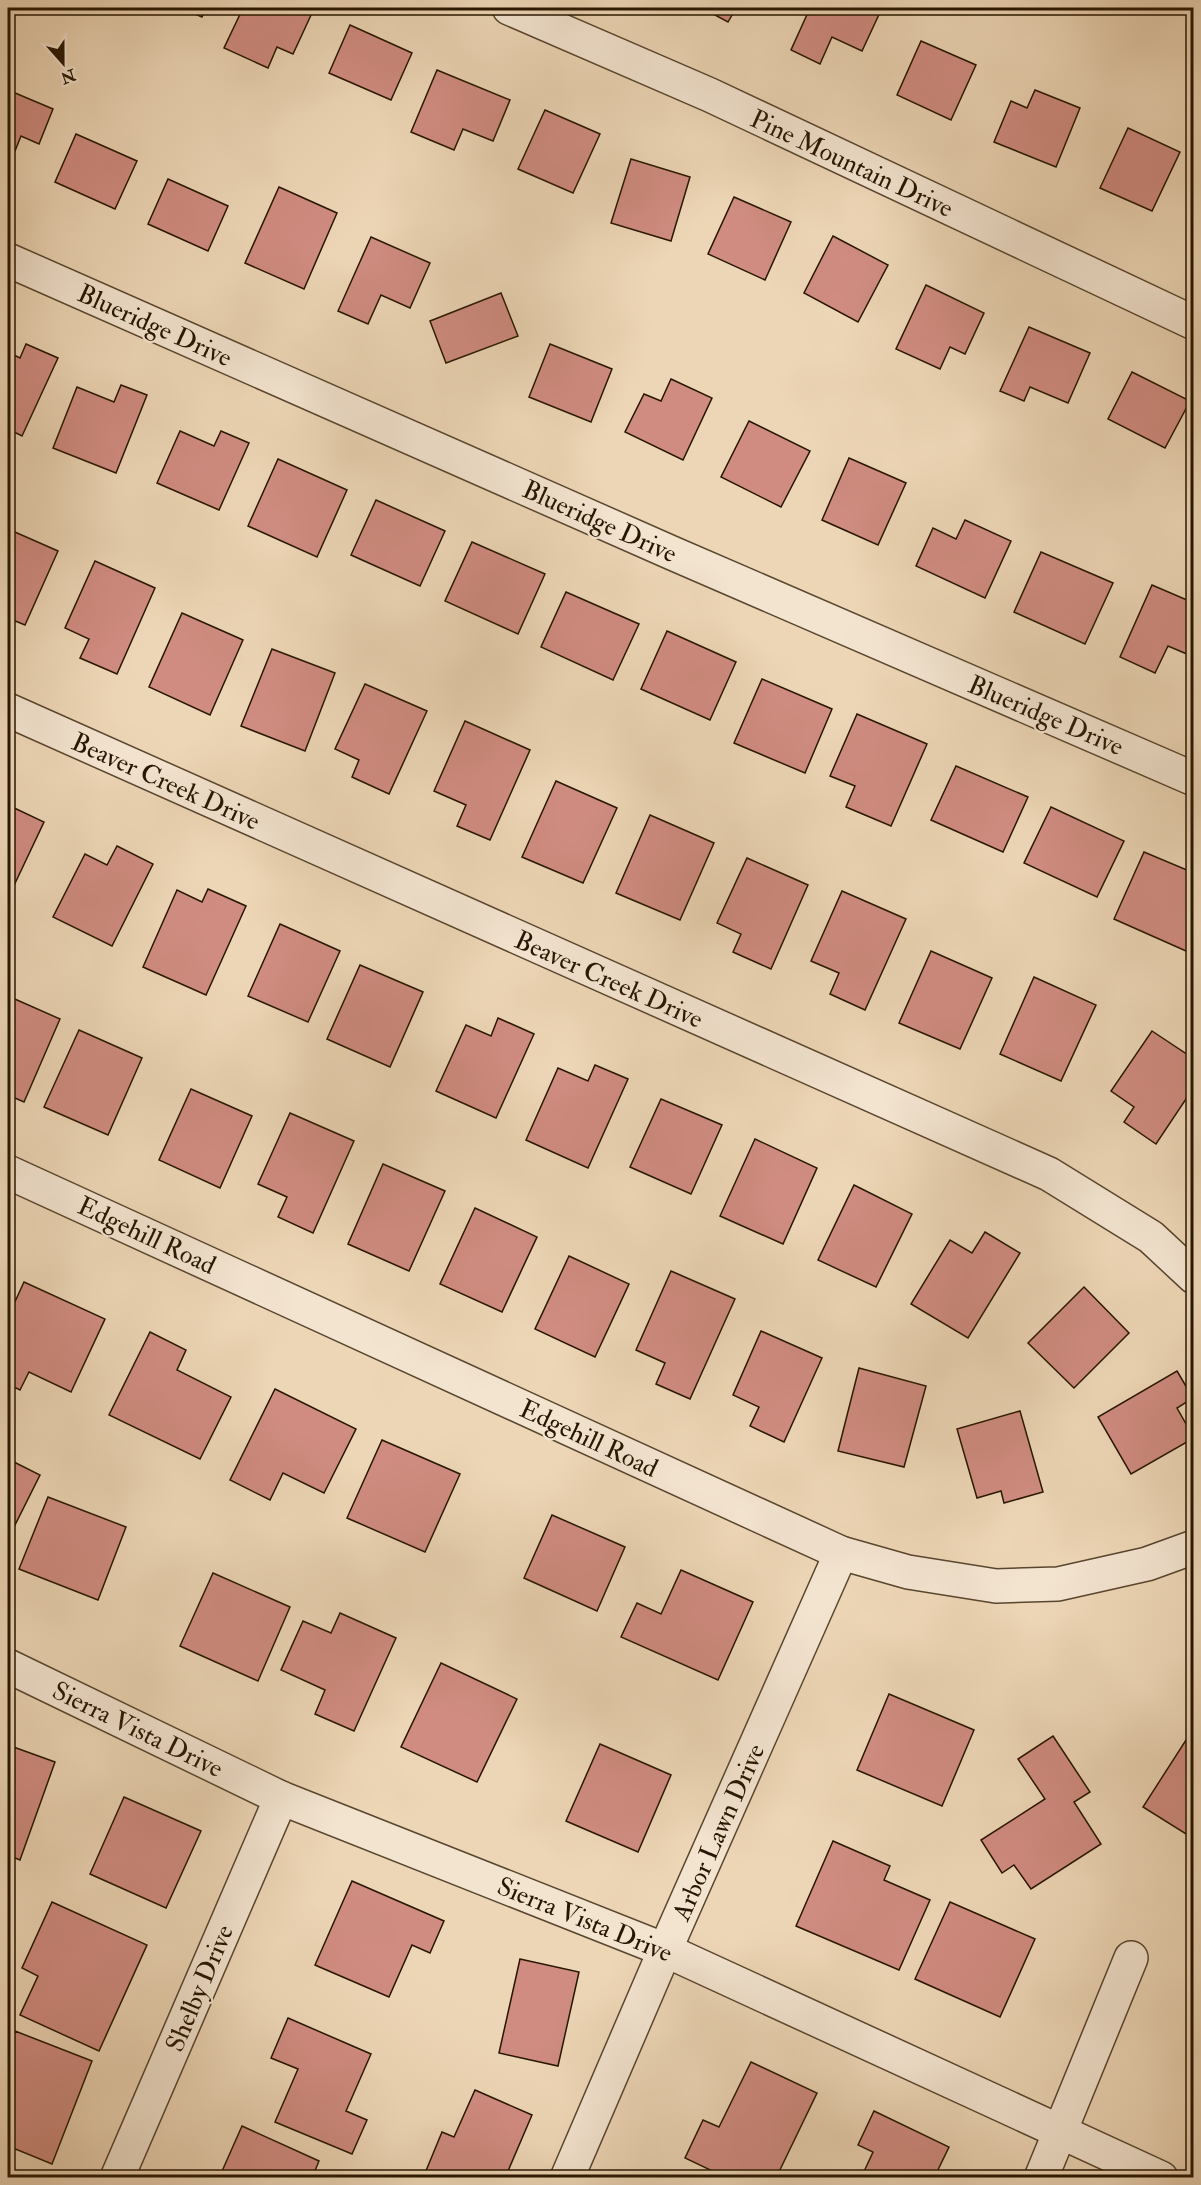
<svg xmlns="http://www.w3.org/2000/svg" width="1201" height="2185" viewBox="0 0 1201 2185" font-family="'IM FELL Double Pica',serif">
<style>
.building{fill:#d08c81;stroke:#271600;stroke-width:1.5}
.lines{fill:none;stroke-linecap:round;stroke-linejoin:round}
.minor-casing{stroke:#58462e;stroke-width:36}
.minor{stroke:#f3e4d0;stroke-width:33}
.labels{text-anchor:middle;stroke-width:4.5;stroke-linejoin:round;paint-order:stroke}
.street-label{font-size:26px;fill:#271600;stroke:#f3e4d0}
</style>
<rect width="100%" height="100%" fill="#edd6b6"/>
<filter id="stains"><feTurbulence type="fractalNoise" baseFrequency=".00333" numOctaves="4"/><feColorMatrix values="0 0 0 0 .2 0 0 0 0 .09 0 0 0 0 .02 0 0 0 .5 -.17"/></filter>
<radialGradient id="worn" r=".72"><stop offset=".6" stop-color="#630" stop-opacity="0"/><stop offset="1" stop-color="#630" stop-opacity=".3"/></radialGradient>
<g class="building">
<path d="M181,8H206L202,17Z"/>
<path d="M243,8H299L312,13L293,54L277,47L268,68L224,48Z"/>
<path d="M702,8H736L728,22Z"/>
<path d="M810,8H882L862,51L832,37L820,64L791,50Z"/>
<path d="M350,25L412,53L391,100L329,73Z"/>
<path d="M921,41L976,65L951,120L897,95Z"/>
<path d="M437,70L510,100L493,141L463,129L454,150L411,132Z"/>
<path d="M8,90L53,109L39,144L21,136L11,161L8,160Z"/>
<path d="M1035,90L1080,108L1056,167L994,142L1011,101L1027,108Z"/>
<path d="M545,110L600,134L573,193L518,169Z"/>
<path d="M1128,128L1180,152L1152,211L1100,188Z"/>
<path d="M76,134L137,161L115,209L55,182Z"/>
<path d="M631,159L690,177L671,241L611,223Z"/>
<path d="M168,179L228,206L208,251L148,224Z"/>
<path d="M279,187L337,213L304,289L245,263Z"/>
<path d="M734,197L791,222L765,280L708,254Z"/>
<path d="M833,236L888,265L858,322L804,293Z"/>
<path d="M371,237L430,263L410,308L381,295L368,324L338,311Z"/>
<path d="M926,285L984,313L965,354L950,347L940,369L896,349Z"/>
<path d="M501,293L518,336L446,363L430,321Z"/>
<path d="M1029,327L1090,353L1068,403L1030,387L1024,401L1000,391Z"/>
<path d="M26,344L58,358L22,436L8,429V352L20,358Z"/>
<path d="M550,344L612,369L591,422L529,397Z"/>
<path d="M1132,372L1190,401L1165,448L1108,419Z"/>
<path d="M671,379L712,398L683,460L625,432L644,394L661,401Z"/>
<path d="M121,385L147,395L116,473L53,448L77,387L114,402Z"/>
<path d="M749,421L810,451L781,507L721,477Z"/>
<path d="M180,431L214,446L221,431L249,443L219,510L157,483Z"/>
<path d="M849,458L906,483L878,545L822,520Z"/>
<path d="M278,459L347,490L317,557L248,526Z"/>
<path d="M376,500L445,531L420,586L351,555Z"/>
<path d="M965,520L1011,541L985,598L916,566L933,528L956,539Z"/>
<path d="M8,529L58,551L25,625L8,618Z"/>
<path d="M472,542L545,574L518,634L445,601Z"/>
<path d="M1041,552L1113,583L1085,644L1014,612Z"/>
<path d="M95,561L155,588L117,674L80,658L89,639L65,628Z"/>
<path d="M1152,585L1194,603V657L1168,646L1155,673L1120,657Z"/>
<path d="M566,592L639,624L613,680L541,647Z"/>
<path d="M182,613L243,640L210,715L149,687Z"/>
<path d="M667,631L736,662L710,720L641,689Z"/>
<path d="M272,649L335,673L305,751L241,726Z"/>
<path d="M762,679L832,709L805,773L734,743Z"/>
<path d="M365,684L427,711L389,794L352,777L359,760L335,749Z"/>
<path d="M857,714L927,744L891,826L846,807L855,786L830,776Z"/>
<path d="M465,721L530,750L490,840L457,826L466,805L434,791Z"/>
<path d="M956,766L1028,797L1003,852L931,820Z"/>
<path d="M556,781L617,808L583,883L522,857Z"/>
<path d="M8,805L44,822L9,896L8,895Z"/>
<path d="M1051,807L1124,841L1097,897L1024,863Z"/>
<path d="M650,815L714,843L680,920L616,893Z"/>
<path d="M117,846L153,864L112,946L53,917L85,854L107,865Z"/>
<path d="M1144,852L1194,873V933L1186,951L1114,919Z"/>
<path d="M747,858L808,885L771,969L733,952L741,934L717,923Z"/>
<path d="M208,889L246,906L206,995L143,967L177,890L202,902Z"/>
<path d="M842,891L906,919L865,1010L830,994L839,973L811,961Z"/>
<path d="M280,924L340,951L308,1022L248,996Z"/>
<path d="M931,951L992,978L960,1049L899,1023Z"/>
<path d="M360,965L423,992L390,1067L327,1039Z"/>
<path d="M1034,977L1096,1005L1061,1081L1000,1054Z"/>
<path d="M8,996L60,1019L24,1102L8,1095Z"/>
<path d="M498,1018L534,1034L496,1118L436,1091L466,1025L491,1036Z"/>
<path d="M79,1030L142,1058L108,1135L44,1107Z"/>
<path d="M1152,1031L1194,1059V1087L1156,1144L1124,1122L1134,1107L1111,1091Z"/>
<path d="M595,1065L628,1079L588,1168L526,1140L558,1068L588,1081Z"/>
<path d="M191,1089L252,1116L220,1188L159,1160Z"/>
<path d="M661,1099L722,1125L691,1194L630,1167Z"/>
<path d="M290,1113L354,1141L313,1233L278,1217L287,1197L258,1184Z"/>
<path d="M755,1139L817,1168L783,1244L720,1216Z"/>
<path d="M383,1164L445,1191L409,1271L348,1244Z"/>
<path d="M854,1185L912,1214L876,1287L818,1260Z"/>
<path d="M475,1208L537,1237L502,1312L440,1284Z"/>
<path d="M985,1232L1020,1253L968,1338L911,1304L950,1240L972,1253Z"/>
<path d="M569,1256L629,1284L595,1357L535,1329Z"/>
<path d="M671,1271L735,1299L690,1399L656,1384L665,1363L636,1350Z"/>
<path d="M24,1282L105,1319L71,1392L29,1372L20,1390L8,1384V1317Z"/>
<path d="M1084,1287L1129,1333L1074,1388L1028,1343Z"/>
<path d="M761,1331L822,1358L784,1442L750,1426L759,1407L733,1395Z"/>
<path d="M150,1332L186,1350L177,1370L231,1397L200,1459L109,1415Z"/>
<path d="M859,1368L926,1386L904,1467L838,1451Z"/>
<path d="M1177,1371L1193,1398L1177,1408L1194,1438L1131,1474L1098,1417Z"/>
<path d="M275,1389L356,1429L324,1493L283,1473L270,1500L230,1480Z"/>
<path d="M1020,1411L1043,1492L1004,1503L1001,1491L977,1498L957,1429Z"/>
<path d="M382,1440L460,1474L425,1552L347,1518Z"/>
<path d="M8,1459L40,1475L8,1539Z"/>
<path d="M48,1497L126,1527L98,1600L19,1569Z"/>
<path d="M552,1515L625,1547L597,1611L524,1578Z"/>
<path d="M681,1570L753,1602L718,1680L621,1637L637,1603L661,1614Z"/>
<path d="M213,1573L290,1607L258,1681L180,1646Z"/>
<path d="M340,1613L396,1638L354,1731L315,1714L325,1690L281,1670L303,1621L331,1633Z"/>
<path d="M441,1663L517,1699L477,1782L401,1747Z"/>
<path d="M889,1694L974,1730L942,1806L857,1770Z"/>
<path d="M1053,1736L1090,1792L1074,1802L1101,1844L1031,1889L1014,1865L1002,1873L981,1840L1045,1799L1018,1759Z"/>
<path d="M1186,1740L1194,1745V1839L1143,1807Z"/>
<path d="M600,1744L671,1775L638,1852L566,1821Z"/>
<path d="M8,1745L55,1762L20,1860L8,1855Z"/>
<path d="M124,1797L201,1831L166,1908L90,1874Z"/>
<path d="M833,1841L890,1866L884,1880L930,1900L899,1970L796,1926Z"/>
<path d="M352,1881L444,1921L430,1953L412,1945L389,1997L315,1965Z"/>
<path d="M52,1902L147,1945L99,2051L20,2015L38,1976L22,1968Z"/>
<path d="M950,1902L1035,1939L1000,2017L915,1979Z"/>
<path d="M520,1959L579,1972L558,2066L499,2053Z"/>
<path d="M288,2018L371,2054L346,2111L367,2120L352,2154L275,2122L298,2069L271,2058Z"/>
<path d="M15,2031L92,2061L52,2164L8,2146V2051Z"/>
<path d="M751,2062L817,2093L776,2178H727L685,2158L703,2120L719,2127Z"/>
<path d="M475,2090L532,2115L505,2178H423L442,2132L454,2137Z"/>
<path d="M874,2111L949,2147L934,2178H861L873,2152L858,2145Z"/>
<path d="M242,2126L319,2161L312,2178H219Z"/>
<path d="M8,2167L31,2178H8Z"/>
</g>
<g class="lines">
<defs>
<g id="minor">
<path d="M509,8L710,95L1194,323"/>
<path d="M8,260L672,553L1194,779"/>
<path d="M8,710L1049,1174L1151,1237L1194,1277"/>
<path d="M8,1172L841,1553L908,1572L996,1586L1058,1584L1147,1564L1194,1547"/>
<path d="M8,1666L281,1798L665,1950L1161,2178"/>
<path d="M117,2178L281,1798"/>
<path d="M567,2178L665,1950L841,1553"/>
<path d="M1041,2178L1131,1958"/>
</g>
</defs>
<use href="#minor" class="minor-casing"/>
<use href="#minor" class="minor"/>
</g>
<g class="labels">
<g class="street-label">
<text transform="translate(852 163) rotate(25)" y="9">Pine Mountain Drive</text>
<text transform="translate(155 325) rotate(24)" y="9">Blueridge Drive</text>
<text transform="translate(600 521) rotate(24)" y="9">Blueridge Drive</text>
<text transform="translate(1046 715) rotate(23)" y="9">Blueridge Drive</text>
<text transform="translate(166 781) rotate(24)" y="9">Beaver Creek Drive</text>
<text transform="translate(609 979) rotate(24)" y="9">Beaver Creek Drive</text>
<text transform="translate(147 1235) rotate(25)" y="9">Edgehill Road</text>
<text transform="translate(589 1438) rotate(25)" y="9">Edgehill Road</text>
<text transform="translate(138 1729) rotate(26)" y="9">Sierra Vista Drive</text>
<text transform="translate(718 1832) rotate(-66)" y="9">Arbor Lawn Drive</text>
<text transform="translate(585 1919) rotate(22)" y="9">Sierra Vista Drive</text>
<text transform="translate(199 1988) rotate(-67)" y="9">Shelby Drive</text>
</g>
</g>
<rect width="1201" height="2185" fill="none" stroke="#edd6b6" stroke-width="30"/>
<rect x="9" y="9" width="1183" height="2167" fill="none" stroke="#271600" stroke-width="3"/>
<rect x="15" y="15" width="1171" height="2155" fill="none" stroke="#271600" stroke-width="1.5"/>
<g transform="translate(63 63) rotate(159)" stroke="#f3e4d0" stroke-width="4.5" paint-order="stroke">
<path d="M0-4.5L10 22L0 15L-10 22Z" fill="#271600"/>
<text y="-9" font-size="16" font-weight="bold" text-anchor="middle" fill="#271600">N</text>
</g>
<rect width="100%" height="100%" filter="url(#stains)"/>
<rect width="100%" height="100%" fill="url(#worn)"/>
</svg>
